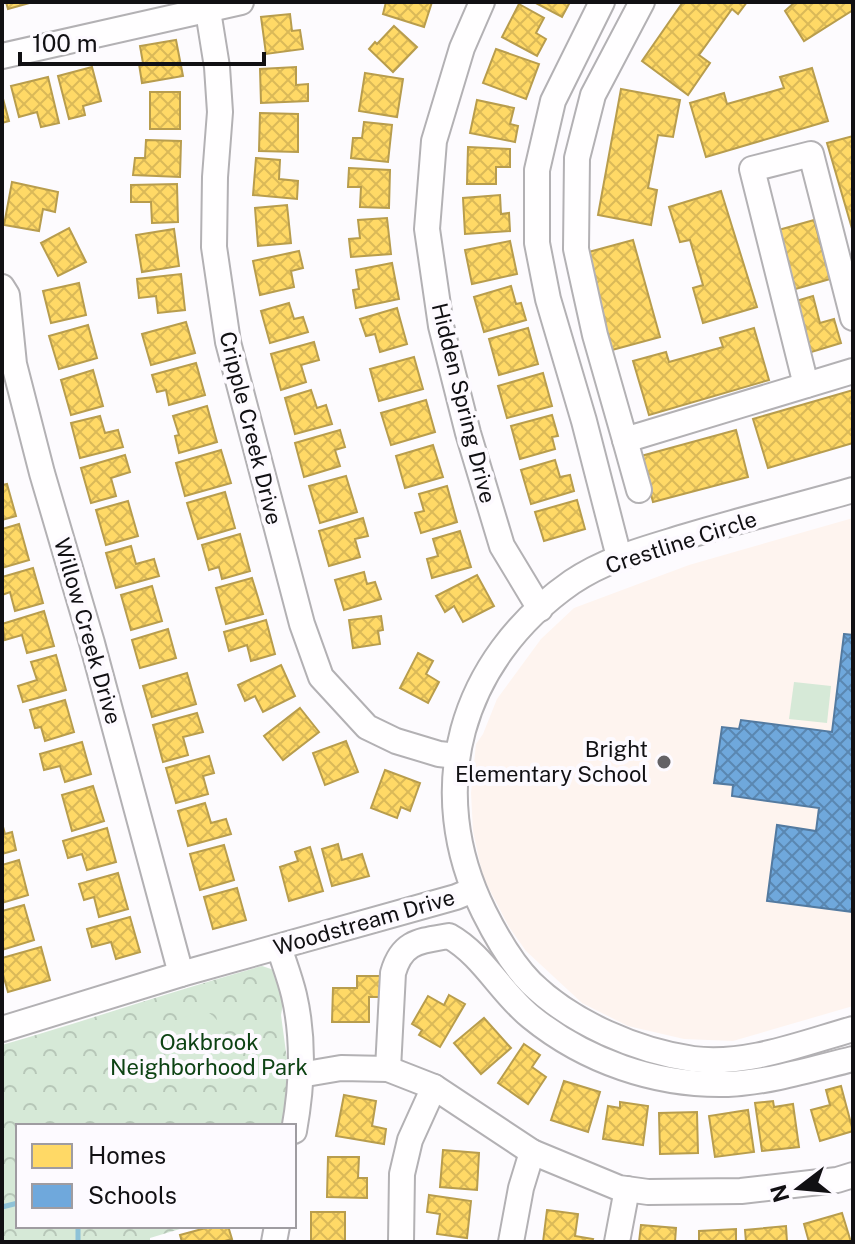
<svg xmlns="http://www.w3.org/2000/svg" width="855" height="1244" viewBox="0 0 855 1244" font-family="'Public Sans',sans-serif">
<style>
.education{fill:#fef4ef}
.park{fill:url(#park-crowns)}
.pitch{fill:#d6e9d7}
.homes{fill:url(#homes-cross-hatch);stroke:#b89d4d;stroke-width:2}
.schools{fill:url(#schools-cross-hatch);stroke:#537aa0;stroke-width:2}
.lines{fill:none;stroke-linecap:round;stroke-linejoin:round}
.stream{stroke:#8ec2d7;stroke-width:5}
.minor-casing{stroke:#b3b1b4;stroke-width:28}
.minor{stroke:#fffeff;stroke-width:24}
.poi-dot{fill:#646265;stroke:#fdfaff;stroke-width:3}
.labels{text-anchor:middle;stroke-width:8;stroke-linejoin:round;paint-order:stroke}
.street-label{font-size:22px;fill:#111013;stroke:#fdfaff}
.poi-label{font-size:22px;fill:#111013;stroke:#fdfaff;text-anchor:end}
.park-label{font-size:22px;fill:#0d4213;stroke:#fdfaff}
</style>
<defs>
<pattern id="park-crowns" width="20" height="18" patternUnits="userSpaceOnUse" patternTransform="scale(2)"><rect width="20" height="18" fill="#d6e9d7"/><path d="M2 6a3 3 0 1 1 6 0M12 15a3 3 0 1 1 6 0" fill="none" stroke="#b7c7b8"/></pattern>
<pattern id="homes-cross-hatch" width="8" height="8" patternUnits="userSpaceOnUse" patternTransform="scale(2)"><rect width="8" height="8" fill="#ffd966"/><path d="M0 0l8 8M0 8l8-8" fill="none" stroke="#dab958"/></pattern>
<pattern id="schools-cross-hatch" width="8" height="8" patternUnits="userSpaceOnUse" patternTransform="scale(2)"><rect width="8" height="8" fill="#6fa8dc"/><path d="M0 0l8 8M0 8l8-8" fill="none" stroke="#5a87b1"/></pattern>
</defs>
<rect width="100%" height="100%" fill="#fdfbfe"/>
<path class="education" d="M853,518V1006L733,1041L684,1039L628,1026L582,1003L526,951L509,927L483,877L473,831L471,793L476,744L483,734L497,699L541,639L574,608L689,565Z"/>
<path class="park" d="M262,966L274,970L284,998L281,1015L288,1067L287,1126H18V1226H190L150,1238V1242H2V1045C89,1020 175,990 262,966Z"/>
<g class="pitch">
<path d="M794,682L831,686L827,723L789,719Z"/>
<path d="M204,1010C217,1016 228,1032 226,1048C224,1057 215,1068 210,1077L178,1075L165,1042L177,1020Z"/>
</g>
<g class="homes">
<path d="M6,2H33L8,9Z"/>
<path d="M386,2H432L424,27L383,14Z"/>
<path d="M534,2H570L562,17Z"/>
<path d="M683,2H747L738,14L732,9L699,55L710,63L688,95L642,61Z"/>
<path d="M795,2H851L853,10L804,41L785,11Z"/>
<path d="M519,4L544,18L536,33L546,39L537,56L502,37Z"/>
<path d="M290,14L292,31L300,30L303,49L266,54L261,17Z"/>
<path d="M394,26L417,47L393,72L369,49L375,42L377,44Z"/>
<path d="M176,40L183,76L142,83L139,64L143,63L140,46Z"/>
<path d="M496,49L539,64L526,99L483,83Z"/>
<path d="M92,67L101,101L83,106L85,115L69,119L58,76Z"/>
<path d="M296,67V85L308,84V101L261,103L260,69Z"/>
<path d="M812,68L828,121L706,157L690,103L724,93L727,104L784,88L780,77Z"/>
<path d="M365,73L403,79L397,117L359,111Z"/>
<path d="M48,77L59,123L41,127L37,112L19,117L11,86Z"/>
<path d="M621,89L680,100L673,137L658,135L648,188L657,190L651,225L598,215Z"/>
<rect x="150" y="92" width="30" height="37"/>
<path d="M2,95L9,121L2,123Z"/>
<path d="M477,100L514,108L510,124L518,126L515,142L470,133Z"/>
<path d="M260,113L298,114V152L259,151Z"/>
<path d="M364,122L392,125L388,162L351,158L353,138H362Z"/>
<path d="M853,136V232L827,143Z"/>
<path d="M146,140L181,141L180,177L133,175L135,158H145Z"/>
<path d="M468,147L510,149V167H496V184H467Z"/>
<path d="M256,158L280,160L279,179L298,181L297,199L253,195Z"/>
<path d="M349,168L390,170L389,208L360,207L361,187H348Z"/>
<path d="M12,182L58,192L55,212L43,209L39,231L4,225Z"/>
<path d="M177,184L178,222L152,223L151,202H131V185Z"/>
<path d="M721,191L757,307L703,323L693,288L703,285L690,240L680,242L669,207Z"/>
<path d="M500,195L501,214L509,213L510,231L465,234L463,198Z"/>
<path d="M287,205L291,243L258,246L255,208Z"/>
<path d="M387,218L391,254L351,257L349,239L360,238L358,220Z"/>
<path d="M814,220L830,279L792,290L775,231Z"/>
<path d="M69,228L86,262L58,276L41,243Z"/>
<path d="M174,229L179,266L142,272L136,235Z"/>
<path d="M633,240L660,337L612,350L585,253Z"/>
<path d="M510,241L517,274L472,284L465,250Z"/>
<path d="M299,251L303,268L291,271L294,287L260,295L253,261Z"/>
<path d="M392,263L399,299L356,308L353,290L359,289L356,270Z"/>
<path d="M181,274L185,310L158,313L156,296L139,298L137,279Z"/>
<path d="M79,283L86,315L51,323L43,291Z"/>
<path d="M511,286L516,304L521,303L526,320L484,332L474,297Z"/>
<path d="M813,296L820,323L834,319L841,343L808,353L793,302Z"/>
<path d="M289,303L294,319L303,317L308,332L270,343L261,311Z"/>
<path d="M397,308L407,344L380,352L375,334L366,336L360,319Z"/>
<path d="M186,322L195,353L151,365L142,334Z"/>
<path d="M88,325L97,358L59,369L49,336Z"/>
<path d="M528,328L538,364L499,375L489,339Z"/>
<path d="M754,328L769,380L649,415L633,361L666,352L669,362L723,347L720,338Z"/>
<path d="M314,342L319,360L301,365L306,382L281,390L271,354Z"/>
<path d="M414,357L423,389L379,401L370,369Z"/>
<path d="M196,363L205,395L169,405L166,390L157,392L152,375Z"/>
<path d="M93,370L103,406L71,415L61,380Z"/>
<path d="M543,373L552,406L507,418L498,386Z"/>
<path d="M311,390L317,408L326,405L332,424L295,434L285,398Z"/>
<path d="M853,390V443L768,468L753,419Z"/>
<path d="M426,400L435,432L391,445L381,413Z"/>
<path d="M207,406L217,442L179,453L175,436L179,435L173,416Z"/>
<path d="M552,415L558,436L552,437L555,449L520,459L511,426Z"/>
<path d="M100,416L105,433L118,430L123,447L80,458L71,423Z"/>
<path d="M340,430L345,447L335,450L340,466L304,477L295,443Z"/>
<path d="M736,430L748,477L653,502L641,456Z"/>
<path d="M433,445L443,477L405,488L396,456Z"/>
<path d="M221,450L231,483L185,496L176,463Z"/>
<path d="M125,455L130,472L111,478L116,496L91,503L81,468Z"/>
<path d="M555,460L560,477L570,475L574,491L531,504L521,470Z"/>
<path d="M346,476L357,512L320,523L309,486Z"/>
<path d="M7,484L16,516L2,520V485Z"/>
<path d="M447,486L457,522L421,533L415,513L424,511L419,494Z"/>
<path d="M225,492L235,528L198,539L187,503Z"/>
<path d="M577,500L585,529L544,541L535,512Z"/>
<path d="M128,501L138,536L106,545L96,510Z"/>
<path d="M363,518L368,536L355,539L360,557L329,566L319,531Z"/>
<path d="M19,524L29,560L2,568V529Z"/>
<path d="M460,531L471,567L432,578L427,559L438,556L433,539Z"/>
<path d="M240,534L250,571L222,579L219,567L209,570L202,545Z"/>
<path d="M131,546L136,564L154,559L159,576L116,588L106,553Z"/>
<path d="M33,568L43,603L15,611L10,592L2,595V577Z"/>
<path d="M364,572L367,584L375,582L381,599L344,610L335,580Z"/>
<path d="M477,575L494,606L463,622L454,606L445,612L436,596Z"/>
<path d="M252,578L263,614L226,624L216,588Z"/>
<path d="M152,586L162,621L131,630L121,595Z"/>
<path d="M44,611L54,646L27,653L22,635L5,640L2,624Z"/>
<path d="M381,616L383,630L378,631L380,644L353,648L349,620Z"/>
<path d="M266,620L275,654L251,661L247,645L229,651L224,632Z"/>
<path d="M168,629L176,658L140,668L132,640Z"/>
<path d="M418,653L433,661L426,674L439,682L428,703L400,688Z"/>
<path d="M56,655L66,690L23,702L18,686L37,680L31,662Z"/>
<path d="M281,665L295,696L263,712L255,696L245,701L238,685Z"/>
<path d="M187,673L196,704L152,717L143,686Z"/>
<path d="M65,700L74,732L45,741L41,727L35,728L30,710Z"/>
<path d="M300,708L319,732L283,760L264,736Z"/>
<path d="M197,713L203,732L183,737L188,755L163,762L153,725Z"/>
<path d="M346,741L358,772L325,785L313,753Z"/>
<path d="M82,742L91,774L65,782L60,766L44,770L40,754Z"/>
<path d="M209,756L214,773L203,776L208,794L176,803L166,768Z"/>
<path d="M385,770L420,783L410,811L401,807L397,818L371,808Z"/>
<path d="M93,786L104,821L72,831L62,795Z"/>
<path d="M205,803L211,823L226,819L231,834L188,846L178,811Z"/>
<path d="M2,823L5,834L12,832L16,850L2,854Z"/>
<path d="M107,828L116,862L87,870L82,854L68,858L63,841Z"/>
<path d="M338,844L342,860L362,854L369,876L332,886L322,849Z"/>
<path d="M224,845L234,880L200,890L190,854Z"/>
<path d="M310,847L323,891L289,901L280,867L298,861L295,852Z"/>
<path d="M19,860L28,895L2,903V865Z"/>
<path d="M118,873L128,909L99,917L94,897L84,900L79,884Z"/>
<path d="M237,888L246,920L213,929L204,897Z"/>
<path d="M24,905L34,940L2,950V911Z"/>
<path d="M130,917L140,952L116,959L111,942L92,947L87,929Z"/>
<path d="M41,947L50,980L8,992L2,971V958Z"/>
<path d="M357,976H381V997H369V1022H332L333,988H357Z"/>
<path d="M449,995L465,1004L440,1047L419,1035L422,1030L412,1024L428,996L444,1005Z"/>
<path d="M484,1018L511,1048L481,1074L454,1043Z"/>
<path d="M524,1044L540,1055L532,1067L546,1077L528,1104L498,1083Z"/>
<path d="M564,1081L600,1092L588,1132L551,1120Z"/>
<path d="M841,1086L853,1131L820,1141L811,1110L830,1105L826,1090Z"/>
<path d="M344,1095L376,1101L372,1126L386,1129L384,1144L336,1136Z"/>
<path d="M773,1101L774,1107L793,1104L799,1147L762,1151L755,1103Z"/>
<path d="M620,1102L648,1106L643,1145L603,1139L608,1106L620,1108Z"/>
<path d="M748,1110L754,1152L715,1157L709,1116Z"/>
<path d="M697,1112L698,1153L660,1154L659,1113Z"/>
<path d="M443,1150L479,1153L477,1190L440,1187Z"/>
<path d="M328,1157H359L358,1178H367V1198L327,1197Z"/>
<path d="M429,1195L471,1201L467,1238L437,1234L440,1214L427,1212Z"/>
<path d="M547,1210L578,1214L575,1236L593,1239L592,1242H543Z"/>
<rect x="311" y="1212" width="34" height="30"/>
<path d="M842,1213L851,1242H809L804,1224Z"/>
<path d="M641,1225L676,1228L675,1242H639Z"/>
<path d="M213,1226H228L232,1239L221,1242H182L180,1235Z"/>
<path d="M786,1226L787,1242H746L745,1230Z"/>
<path d="M736,1229V1242H699V1231Z"/>
</g>
<path class="schools" d="M844,634L853,635V912L767,901L777,825L816,831L819,808L732,796L733,785L714,783L722,727L739,729L741,720L832,732Z"/>
<g class="lines">
<g class="stream">
<path d="M2,1207L18,1203"/>
<path d="M78,1242V1226"/>
</g>
<defs>
<g id="minor">
<path d="M482,2L462,48L434,141L427,229L441,326L468,433L502,546L540,609"/>
<path d="M602,2L553,101L537,170V243L548,299L584,421L619,557"/>
<path d="M642,2L593,95L577,158L576,249L595,335L625,440L853,371"/>
<path d="M208,11L217,67L220,112L215,177L214,247L228,342L302,624L321,677L367,727L396,741L439,754L457,756"/>
<path d="M2,56L241,2"/>
<path d="M2,287L7,295L14,364L42,473L92,643L181,974"/>
<path d="M806,385L752,169L811,154L853,318"/>
<path d="M625,440L639,490"/>
<path d="M853,490C797,506 740,520 684,537C645,549 606,559 572,582C460,660 423,789 484,912C496,936 512,964 531,983C572,1023 637,1051 693,1059C746,1066 803,1043 853,1029"/>
<path d="M279,947C284,963 290,978 294,995C304,1038 302,1087 294,1131"/>
<path d="M2,1029L181,974L456,897L473,890"/>
<path d="M388,1069L393,973C402,941 420,941 449,936C483,955 501,993 531,1017C585,1061 656,1086 728,1084C770,1082 812,1069 853,1059"/>
<path d="M300,1075L341,1068L388,1069L434,1087L532,1152L619,1188L648,1192L741,1191L837,1180L853,1175"/>
<path d="M274,1242L277,1226"/>
<path d="M401,1242L402,1174L410,1140L434,1087"/>
<path d="M511,1242L521,1188L532,1152"/>
<path d="M617,1242L627,1189"/>
</g>
</defs>
<use href="#minor" class="minor-casing"/>
<use href="#minor" class="minor"/>
</g>
<circle class="poi-dot" cx="664" cy="762" r="8"/>
<g class="labels">
<g class="street-label">
<text transform="translate(464 403) rotate(76)" y="8">Hidden Spring Drive</text>
<text transform="translate(251 428) rotate(76)" y="8">Cripple Creek Drive</text>
<text transform="translate(681 542) rotate(-18)" y="8">Crestline Circle</text>
<text transform="translate(88 631) rotate(74)" y="8">Willow Creek Drive</text>
<text transform="translate(364 922) rotate(-16)" y="8">Woodstream Drive</text>
</g>
<g class="poi-label">
<text x="648" y="757">Bright<tspan x="648" dy="25">Elementary School</tspan></text>
</g>
<g class="park-label">
<text x="209" y="1050">Oakbrook<tspan x="209" dy="25">Neighborhood Park</tspan></text>
</g>
</g>
<rect width="855" height="1244" fill="none" stroke="#111013" stroke-width="8"/>
<rect x="16" y="1124" width="280" height="104" fill="#fdfaff" stroke="#9f9ca1" stroke-width="2"/>
<rect x="32" y="1144" width="40" height="24" fill="#ffd966" stroke="#9f9ca1" stroke-width="2"/>
<text x="88" y="1164" font-size="24" fill="#111013">Homes</text>
<rect x="32" y="1184" width="40" height="24" fill="#6fa8dc" stroke="#9f9ca1" stroke-width="2"/>
<text x="88" y="1204" font-size="24" fill="#111013">Schools</text>
<g transform="translate(799 1188) rotate(254)" stroke="#fdfaff" stroke-width="6" paint-order="stroke">
<path d="M0-6L14 30L0 20L-14 30Z" fill="#111013"/>
<text y="-12" font-size="22" font-weight="bold" text-anchor="middle" fill="#111013">N</text>
</g>
<path d="M20 52v12h244v-12" fill="none" stroke="#111013" stroke-width="4"/>
<text x="32" y="52" font-size="24" fill="#111013" stroke="#fdfaff" stroke-width="6" paint-order="stroke">100 m</text>
</svg>
